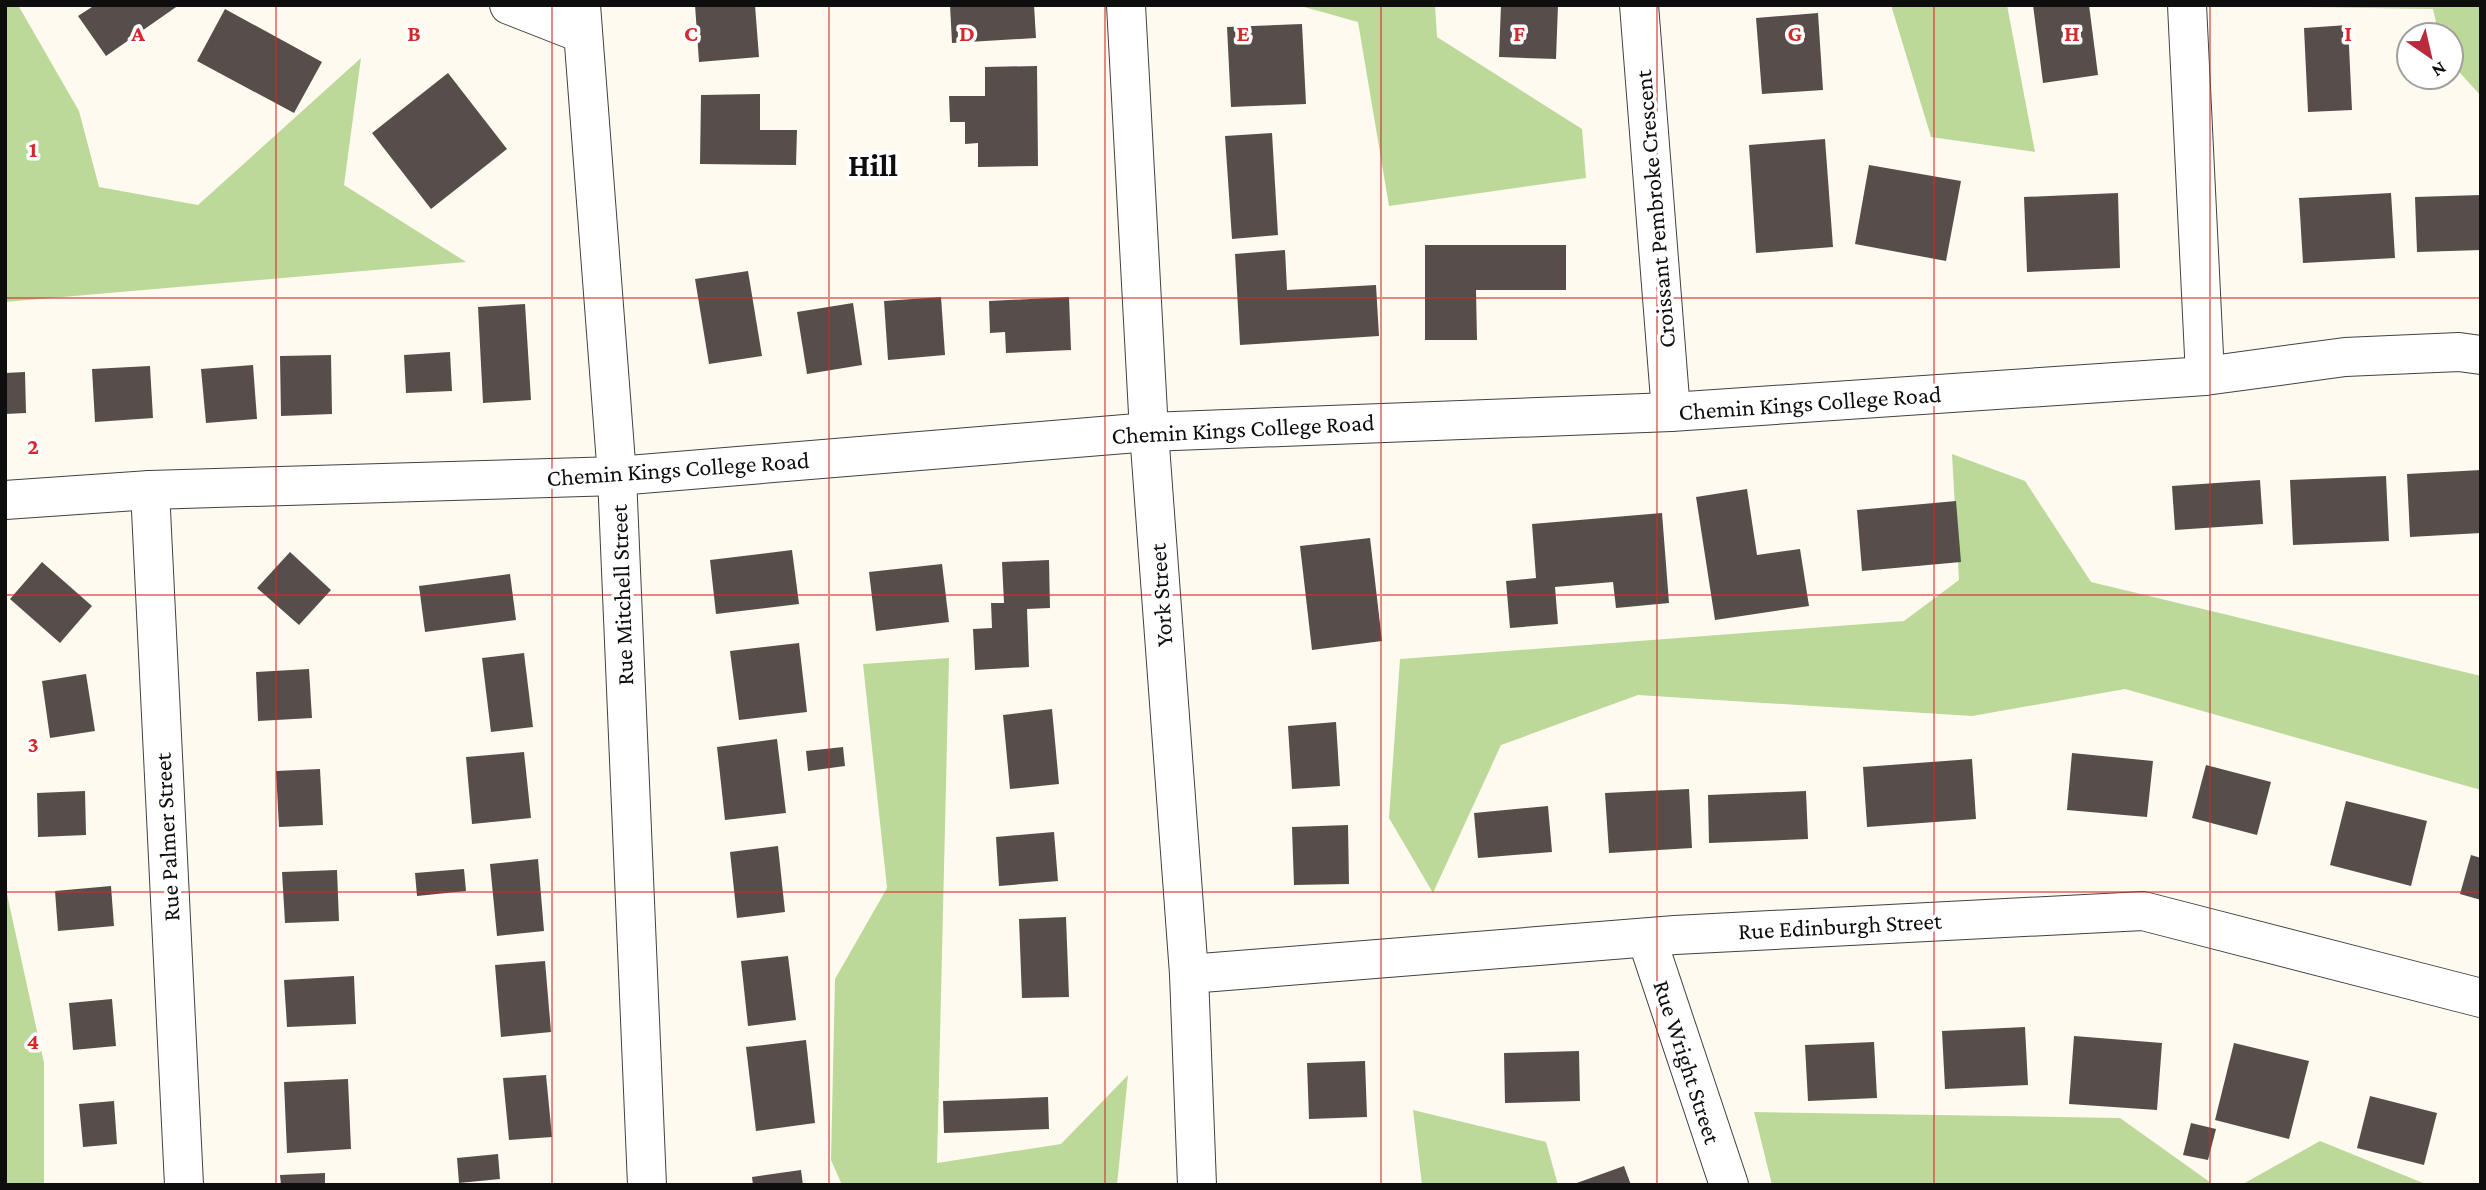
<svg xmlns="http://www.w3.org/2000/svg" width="2486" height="1190" viewBox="0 0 2486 1190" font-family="'Crimson Pro',serif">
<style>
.forest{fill:#bcd99a}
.building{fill:#574e4b}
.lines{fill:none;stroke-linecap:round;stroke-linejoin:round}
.minor-casing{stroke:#414141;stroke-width:40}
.minor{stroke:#fff;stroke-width:38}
.grid{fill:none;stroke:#d62828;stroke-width:2;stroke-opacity:0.55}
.labels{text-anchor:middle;stroke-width:7;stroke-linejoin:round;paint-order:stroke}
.street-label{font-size:24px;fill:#0e0e0e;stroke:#fff}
.district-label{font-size:32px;font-weight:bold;fill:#0e0e0e;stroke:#fff}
.grid-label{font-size:23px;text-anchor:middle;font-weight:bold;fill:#d62828;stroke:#fff;stroke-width:7;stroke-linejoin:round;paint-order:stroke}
</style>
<rect width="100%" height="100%" fill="#fffaf0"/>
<g class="forest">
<path d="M5,5H18L79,111L99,187L198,205L361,58L344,185L466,262L5,302Z"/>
<path d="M1297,5H1435L1437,37L1582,129L1586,178L1389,206L1358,22Z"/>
<path d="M1891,5H2007L2035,152L1931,137Z"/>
<path d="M2481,5V96L2451,63V35H2439L2433,9L2227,6Z"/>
<path d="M1952,454L2025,481L2091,582L2481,676V790L2125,689L1972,716L1638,695L1501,745L1433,893L1389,818L1400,659L1904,621L1959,580Z"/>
<path d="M949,658L937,1163L1061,1144L1128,1075L1117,1185H842L831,1160L835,979L887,888L863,664Z"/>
<path d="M5,885L44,1063V1185H5Z"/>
<path d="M1413,1110L1546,1142L1558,1185H1422Z"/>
<path d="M1754,1112L2120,1118L2214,1185H1772Z"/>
<path d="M2320,1141L2428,1185H2241Z"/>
</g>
<g class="building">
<path d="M95,5H179L106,56L78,16Z"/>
<path d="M695,5H755L759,57L699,62Z"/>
<path d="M950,5H1034L1036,38L952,43Z"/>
<path d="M1501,5H1558L1556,59L1499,57Z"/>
<path d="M2033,5H2089L2098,75L2043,83Z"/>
<path d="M225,9L322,62L294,113L197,61Z"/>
<path d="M1818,13L1823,90L1762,94L1756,18Z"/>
<path d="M1302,24L1306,104L1231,107L1227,27Z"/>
<path d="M2348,25L2352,110L2308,112L2304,28Z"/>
<path d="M1037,66L1038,166L978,167V143L965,144V122H950L949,96H985V67Z"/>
<path d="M448,73L507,149L431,209L372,133Z"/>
<path d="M760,94V130H797L796,165L700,164L701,95Z"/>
<path d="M1272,133L1278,235L1232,239L1225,136Z"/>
<path d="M1825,139L1833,247L1756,253L1749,145Z"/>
<path d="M1869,165L1961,181L1946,261L1855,244Z"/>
<path d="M2118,193L2120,268L2027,272L2024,197Z"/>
<path d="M2391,193L2395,258L2303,263L2299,198Z"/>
<path d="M2481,195V250L2417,252L2415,197Z"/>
<path d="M1425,245H1566V290H1476L1477,340H1425Z"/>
<path d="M1285,250L1287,290L1376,285L1379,336L1240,345L1235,254Z"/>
<path d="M748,271L762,356L709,364L695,279Z"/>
<path d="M941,297L945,355L888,360L884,301Z"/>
<path d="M1069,297L1071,350L1006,353L1005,332L990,333L989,301Z"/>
<path d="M853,303L862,365L807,374L797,312Z"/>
<path d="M525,304L531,400L483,403L478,307Z"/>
<path d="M450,352L452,391L406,393L404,355Z"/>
<path d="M331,355L332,414L281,416L280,356Z"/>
<path d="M253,365L257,419L206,423L201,369Z"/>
<path d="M150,366L153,418L95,422L92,369Z"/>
<path d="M25,372L26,413L5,414V373Z"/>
<path d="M2481,470V533L2410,537L2407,474Z"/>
<path d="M2386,476L2389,541L2293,545L2290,480Z"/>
<path d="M2260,480L2263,524L2175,530L2172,486Z"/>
<path d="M1747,489L1757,555L1800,549L1809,606L1715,620L1696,497Z"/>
<path d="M1956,501L1961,562L1862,571L1857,510Z"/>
<path d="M1662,513L1669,603L1616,608L1613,582L1555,587L1558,624L1510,628L1506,581L1536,578L1532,524Z"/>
<path d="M1370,538L1382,641L1312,650L1300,546Z"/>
<path d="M792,550L799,604L716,614L710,560Z"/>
<path d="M290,552L331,590L299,625L257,588Z"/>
<path d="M1049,560L1050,608L1027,609L1029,667L975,670L973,629L992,628L991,603H1004L1002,562Z"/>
<path d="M42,562L92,606L60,643L10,599Z"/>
<path d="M942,564L949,622L876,631L869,572Z"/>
<path d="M510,574L516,620L425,632L419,586Z"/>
<path d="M799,643L807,712L739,720L730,651Z"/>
<path d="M524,653L533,727L491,732L482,658Z"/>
<path d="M309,669L312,718L258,721L256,672Z"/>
<path d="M86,674L95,731L50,738L42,681Z"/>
<path d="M1052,709L1059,784L1010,789L1003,715Z"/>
<path d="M1336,722L1340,786L1292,789L1288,726Z"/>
<path d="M777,739L786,813L725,820L717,747Z"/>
<path d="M843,747L845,766L808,771L806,751Z"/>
<path d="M524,752L531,818L472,824L466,757Z"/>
<path d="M2072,753L2153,761L2147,817L2067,810Z"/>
<path d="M1972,759L1976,819L1867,827L1863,767Z"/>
<path d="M2206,765L2271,782L2257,835L2192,818Z"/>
<path d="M320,769L323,825L279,827L276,771Z"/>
<path d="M1689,789L1692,848L1609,853L1605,793Z"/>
<path d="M85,791L86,835L38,837L37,793Z"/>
<path d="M1806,791L1808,839L1709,843L1708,795Z"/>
<path d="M2346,801L2427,821L2411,886L2330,865Z"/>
<path d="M1548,806L1552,852L1478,858L1474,813Z"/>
<path d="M1348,825L1349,884L1294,885L1292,827Z"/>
<path d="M1054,832L1058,881L999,886L996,837Z"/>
<path d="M778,846L785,912L737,918L730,852Z"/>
<path d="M2471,855L2481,858V900L2460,894Z"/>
<path d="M538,859L544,931L497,936L490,864Z"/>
<path d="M464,869L466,891L417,896L415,873Z"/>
<path d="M337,870L339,921L285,923L282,872Z"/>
<path d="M111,886L114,926L58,931L55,891Z"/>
<path d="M1066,917L1069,997L1022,998L1019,919Z"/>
<path d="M788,956L796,1020L748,1026L741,961Z"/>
<path d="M545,961L551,1032L501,1037L495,965Z"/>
<path d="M354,976L356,1024L287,1027L284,980Z"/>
<path d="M112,999L116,1046L73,1050L69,1003Z"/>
<path d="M2025,1027L2028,1085L1945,1089L1942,1031Z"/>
<path d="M2074,1036L2162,1043L2157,1110L2069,1104Z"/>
<path d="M806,1040L815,1123L756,1131L746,1047Z"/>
<path d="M1874,1042L1877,1098L1808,1101L1805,1045Z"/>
<path d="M2234,1043L2309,1061L2289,1139L2215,1120Z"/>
<path d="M1579,1051L1580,1101L1505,1103L1504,1053Z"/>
<path d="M1365,1061L1367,1117L1309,1119L1307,1063Z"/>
<path d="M546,1075L552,1137L509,1140L503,1078Z"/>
<path d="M348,1079L351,1149L287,1153L284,1082Z"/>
<path d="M2370,1096L2437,1113L2424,1165L2357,1148Z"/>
<path d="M1048,1097L1049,1129L944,1133L943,1101Z"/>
<path d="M114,1101L117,1144L83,1147L79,1104Z"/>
<path d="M2191,1123L2216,1129L2208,1160L2183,1155Z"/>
<path d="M498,1154L500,1179L459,1183L457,1158Z"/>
<path d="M1624,1166L1631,1185H1574V1184Z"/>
<path d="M801,1170L803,1185H753L752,1177Z"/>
<path d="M325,1173V1185H281L280,1175Z"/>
</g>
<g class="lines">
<defs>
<g id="minor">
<path d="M509,5L583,34"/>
<path d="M581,5L617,476L647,1185"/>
<path d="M1126,5L1149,432L1189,974L1197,1185"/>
<path d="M1639,5L1671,412"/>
<path d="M2187,5L2205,376"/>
<path d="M150,490L184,1185"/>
<path d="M5,500L150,490L617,476L1149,432L1671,412L2205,376L2345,357L2459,352L2481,355"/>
<path d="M1647,939L1729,1185"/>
<path d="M1189,974L1675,935L2143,911L2481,998"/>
</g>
</defs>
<use href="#minor" class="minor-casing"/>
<use href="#minor" class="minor"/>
</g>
<path class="grid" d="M276,5V1185M552,5V1185M829,5V1185M1105,5V1185M1381,5V1185M1657,5V1185M1934,5V1185M2210,5V1185M5,298H2481M5,595H2481M5,892H2481"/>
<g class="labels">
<g class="street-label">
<text transform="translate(1655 209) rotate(-95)" y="8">Croissant Pembroke Crescent</text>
<text transform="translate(1810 403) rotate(-4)" y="8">Chemin Kings College Road</text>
<text transform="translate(1243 429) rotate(-3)" y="8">Chemin Kings College Road</text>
<text transform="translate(678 469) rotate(-4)" y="8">Chemin Kings College Road</text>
<text transform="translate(622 595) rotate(-92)" y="8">Rue Mitchell Street</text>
<text transform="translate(1161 595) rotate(-94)" y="8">York Street</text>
<text transform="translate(167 837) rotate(-93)" y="8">Rue Palmer Street</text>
<text transform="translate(1840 926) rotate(-3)" y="8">Rue Edinburgh Street</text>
<text transform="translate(1687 1062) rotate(72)" y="8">Rue Wright Street</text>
</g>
<g class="district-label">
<text x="873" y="176">Hill</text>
</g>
</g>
<g class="grid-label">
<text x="138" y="41">A</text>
<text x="414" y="41">B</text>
<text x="691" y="41">C</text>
<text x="967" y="41">D</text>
<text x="1243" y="41">E</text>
<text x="1519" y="41">F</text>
<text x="1795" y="41">G</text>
<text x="2072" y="41">H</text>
<text x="2348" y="41">I</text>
<text x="33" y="157">1</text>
<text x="33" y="454">2</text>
<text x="33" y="752">3</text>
<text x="33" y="1049">4</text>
</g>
<rect width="2486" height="1190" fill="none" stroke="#0e0e0e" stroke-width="14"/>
<g transform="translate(2430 56) rotate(146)"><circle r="33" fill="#ffffff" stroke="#9f9f9f" stroke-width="2"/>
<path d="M0-5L12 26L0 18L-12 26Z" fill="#bb293d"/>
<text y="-10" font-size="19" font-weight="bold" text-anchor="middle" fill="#0e0e0e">N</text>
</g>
</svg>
